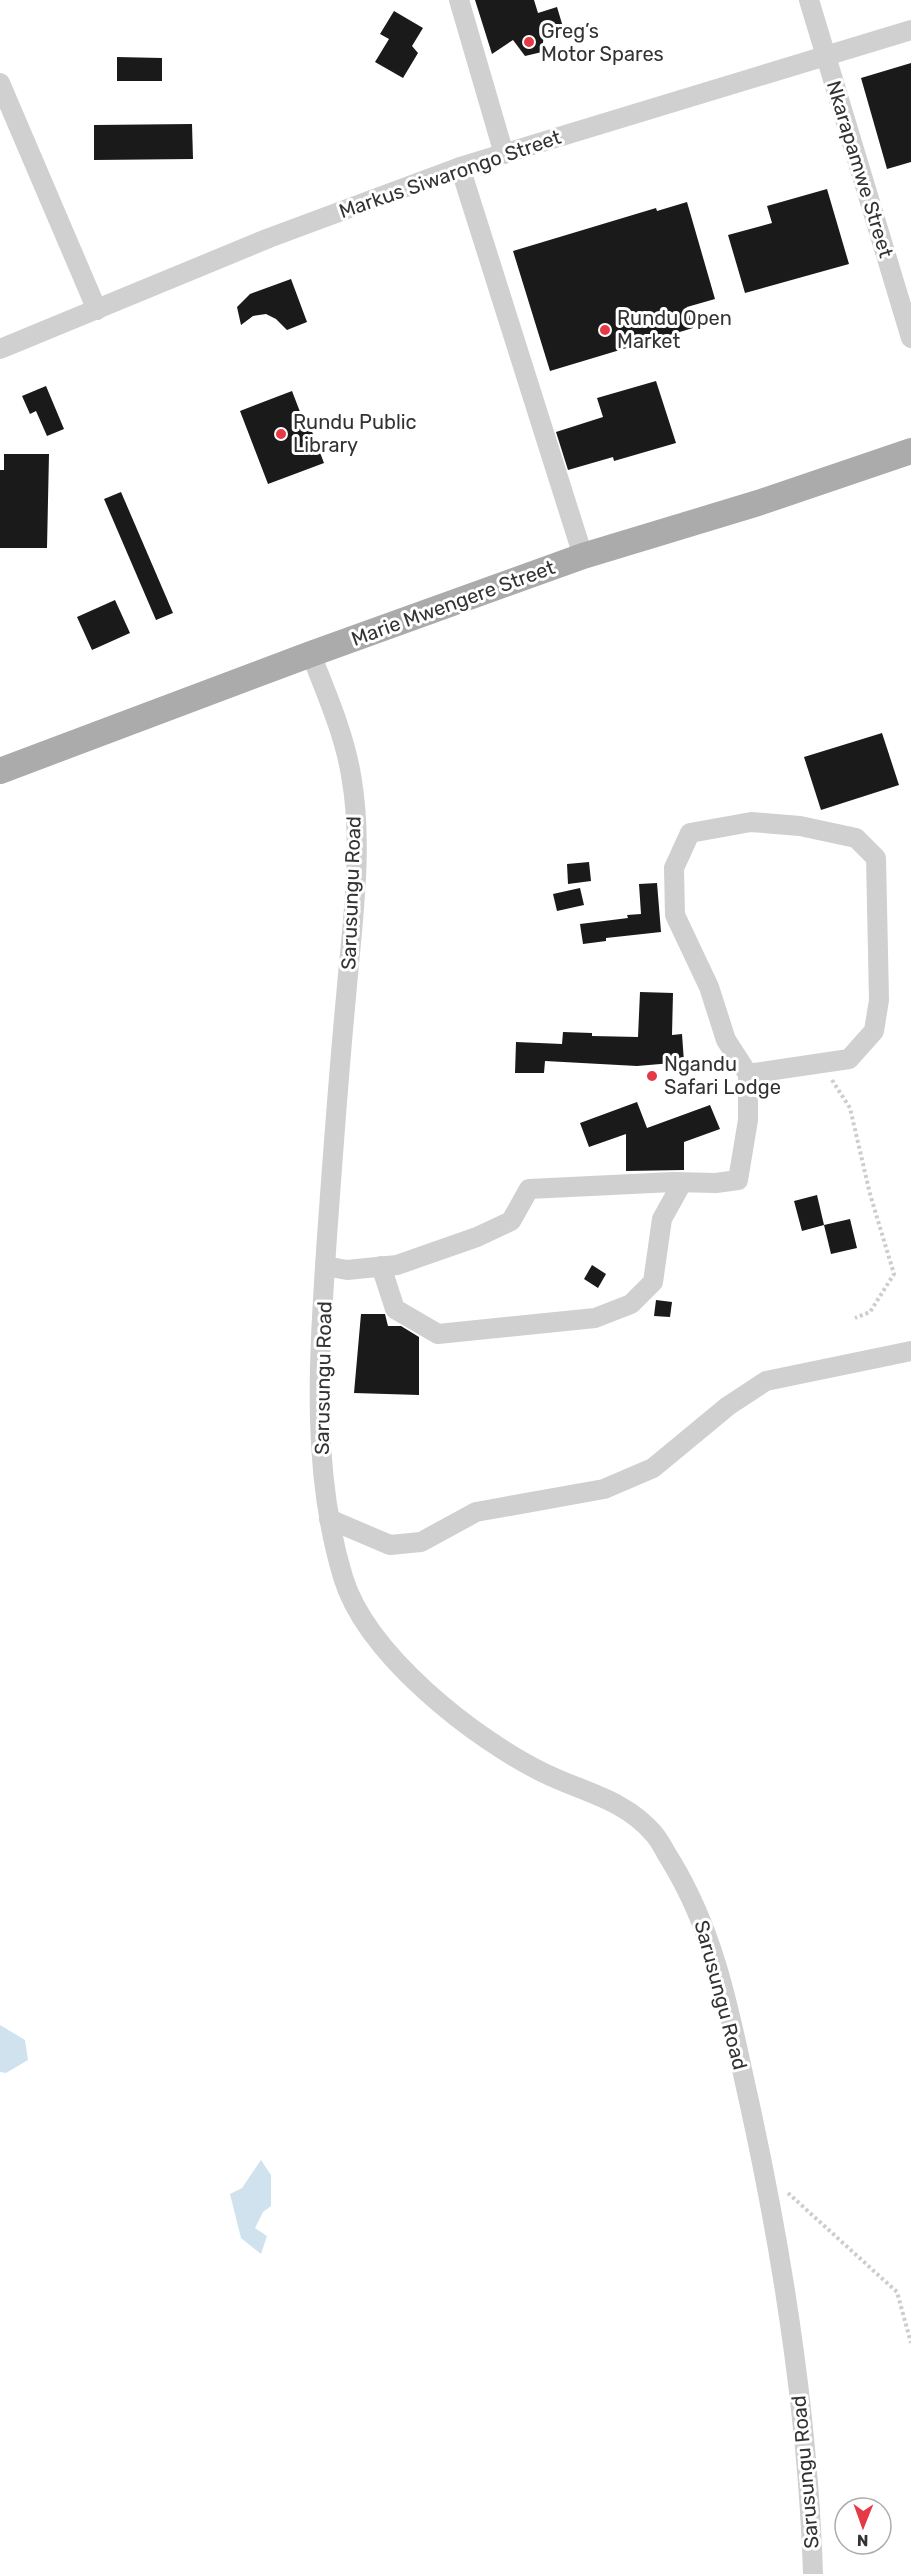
<svg xmlns="http://www.w3.org/2000/svg" width="911" height="2574" viewBox="0 0 911 2574" font-family="Rubik,sans-serif">
<style>
.water{fill:#cfe2ee}
.building{fill:#1a1a1a}
.lines{fill:none;stroke-linecap:round;stroke-linejoin:round}
.path{stroke:#cdcdcd;stroke-width:4;stroke-dasharray:3 3;stroke-linecap:butt}
.minor{stroke:#d0d0d0;stroke-width:20}
.major{stroke:#ababab;stroke-width:26}
.poi-dot{fill:#e63946;stroke:#fff;stroke-width:2}
.labels{text-anchor:middle;stroke-width:6;stroke-linejoin:round;paint-order:stroke}
.poi-label{font-size:20px;fill:#333;stroke:#fff;text-anchor:start}
.street-label{font-size:20px;fill:#333;stroke:#fff}
</style>
<rect width="100%" height="100%" fill="#fff"/>
<g class="water">
<path d="M0,2025L25,2040L28,2060L6,2073L0,2072Z"/>
<path d="M261,2160L271,2175V2206L263,2212L255,2228L267,2236L261,2254L241,2238L230,2194L242,2188Z"/>
</g>
<g class="building">
<path d="M475,0H534L538,13L557,7L563,27L544,33L542,52L525,56L513,40L492,54Z"/>
<path d="M394,11L423,28L412,46L418,53L403,78L375,62L389,39L380,34Z"/>
<path d="M117,57L162,58V81H117Z"/>
<path d="M911,63V162L887,169L861,78Z"/>
<path d="M192,124L193,159L94,160V125Z"/>
<path d="M827,189L849,264L745,293L728,235L772,223L767,206Z"/>
<path d="M687,202L715,299L687,307L693,328L550,371L513,251L656,208L657,211Z"/>
<path d="M291,279L307,322L287,330L276,319L266,314L253,316L241,325L237,307L250,294Z"/>
<path d="M656,381L676,443L614,461L613,457L568,470L556,432L603,417L597,398Z"/>
<path d="M46,386L64,429L47,436L36,411L30,414L22,396Z"/>
<path d="M292,391L307,430L311,429L324,463L268,484L240,411Z"/>
<path d="M4,454H49L47,548H0V470H4Z"/>
<path d="M121,492L173,613L156,620L104,499Z"/>
<path d="M115,600L130,633L92,650L77,617Z"/>
<path d="M882,733L899,785L821,810L804,757Z"/>
<path d="M589,862L591,881L568,884L567,864Z"/>
<path d="M657,883L661,932L606,938V941L583,944L580,924L628,918L627,915L641,914L639,884Z"/>
<path d="M580,888L584,905L557,911L553,894Z"/>
<path d="M640,992L673,993L672,1035L682,1034L684,1062L637,1066L545,1061L544,1073H515L516,1042L562,1044L563,1032L592,1033V1036L638,1037Z"/>
<path d="M637,1102L647,1128L710,1105L720,1129L684,1142V1170L626,1171V1134L589,1147L580,1123Z"/>
<path d="M817,1195L824,1225L802,1231L794,1201Z"/>
<path d="M850,1219L857,1248L831,1254L824,1225Z"/>
<path d="M592,1265L606,1274L598,1288L584,1279Z"/>
<path d="M656,1300L672,1302L670,1317L654,1316Z"/>
<path d="M361,1314H385L388,1326H401L419,1337V1395L354,1393Z"/>
</g>
<g class="lines">
<g class="path">
<path d="M832,1080L850,1108L870,1194L894,1274L870,1312L855,1318"/>
<path d="M788,2193L897,2292L911,2343"/>
</g>
<g class="minor">
<path d="M459,0L504,154"/>
<path d="M809,0L911,338"/>
<path d="M0,83L97,310"/>
<path d="M460,167L583,556"/>
<path d="M0,349L269,238L460,167L911,30"/>
<path d="M311,654C326,693 344,733 351,775C364,847 352,924 346,997C338,1081 332,1166 326,1251C319,1360 311,1471 343,1577C366,1654 474,1739 544,1773C582,1792 625,1799 654,1834C661,1842 665,1852 671,1861C717,1937 730,2016 749,2101C783,2256 808,2415 813,2574"/>
<path d="M325,1266L347,1270L397,1265L477,1237L511,1221L529,1189L673,1182L716,1183L738,1180L748,1120V1074L726,1040L709,987L675,915L674,868L690,833L751,822L800,826L856,838L876,858L879,1000L874,1031L849,1059L748,1074"/>
<path d="M381,1266L395,1309L438,1334L595,1318L631,1304L653,1282L662,1219L682,1183"/>
<path d="M329,1519L390,1545L421,1542L476,1512L604,1489L653,1468L728,1406L766,1381L911,1351"/>
</g>
<path class="major" d="M0,771L311,654L583,556L758,503L911,451"/>
</g>
<g class="poi-dot">
<circle cx="529" cy="42" r="6"/>
<circle cx="605" cy="330" r="6"/>
<circle cx="281" cy="434" r="6"/>
<circle cx="652" cy="1076" r="6"/>
</g>
<g class="labels">
<g class="poi-label">
<text x="541" y="38">Greg’s<tspan x="541" dy="23">Motor Spares</tspan></text>
<text x="617" y="325">Rundu Open<tspan x="617" dy="23">Market</tspan></text>
<text x="293" y="429">Rundu Public<tspan x="293" dy="23">Library</tspan></text>
<text x="664" y="1071">Ngandu<tspan x="664" dy="23">Safari Lodge</tspan></text>
</g>
<g class="street-label">
<text transform="translate(860 169) rotate(73)" y="7">Nkarapamwe Street</text>
<text transform="translate(450 174) rotate(-19)" y="7">Markus Siwarongo Street</text>
<text transform="translate(453 603) rotate(-20)" y="7">Marie Mwengere Street</text>
<text transform="translate(351 893) rotate(-88)" y="7">Sarusungu Road</text>
<text transform="translate(323 1378) rotate(-89)" y="7">Sarusungu Road</text>
<text transform="translate(721 1995) rotate(75)" y="7">Sarusungu Road</text>
<text transform="translate(805 2472) rotate(-95)" y="7">Sarusungu Road</text>
</g>
</g>
<g transform="translate(863 2526) rotate(181)"><circle r="28" fill="#ffffff" stroke="#adadad" stroke-width="1.5"/>
<path d="M0-4.5L10 22L0 15L-10 22Z" fill="#e63946"/>
<text y="-9" font-size="16" font-weight="bold" text-anchor="middle" fill="#333333">N</text>
</g>
</svg>
